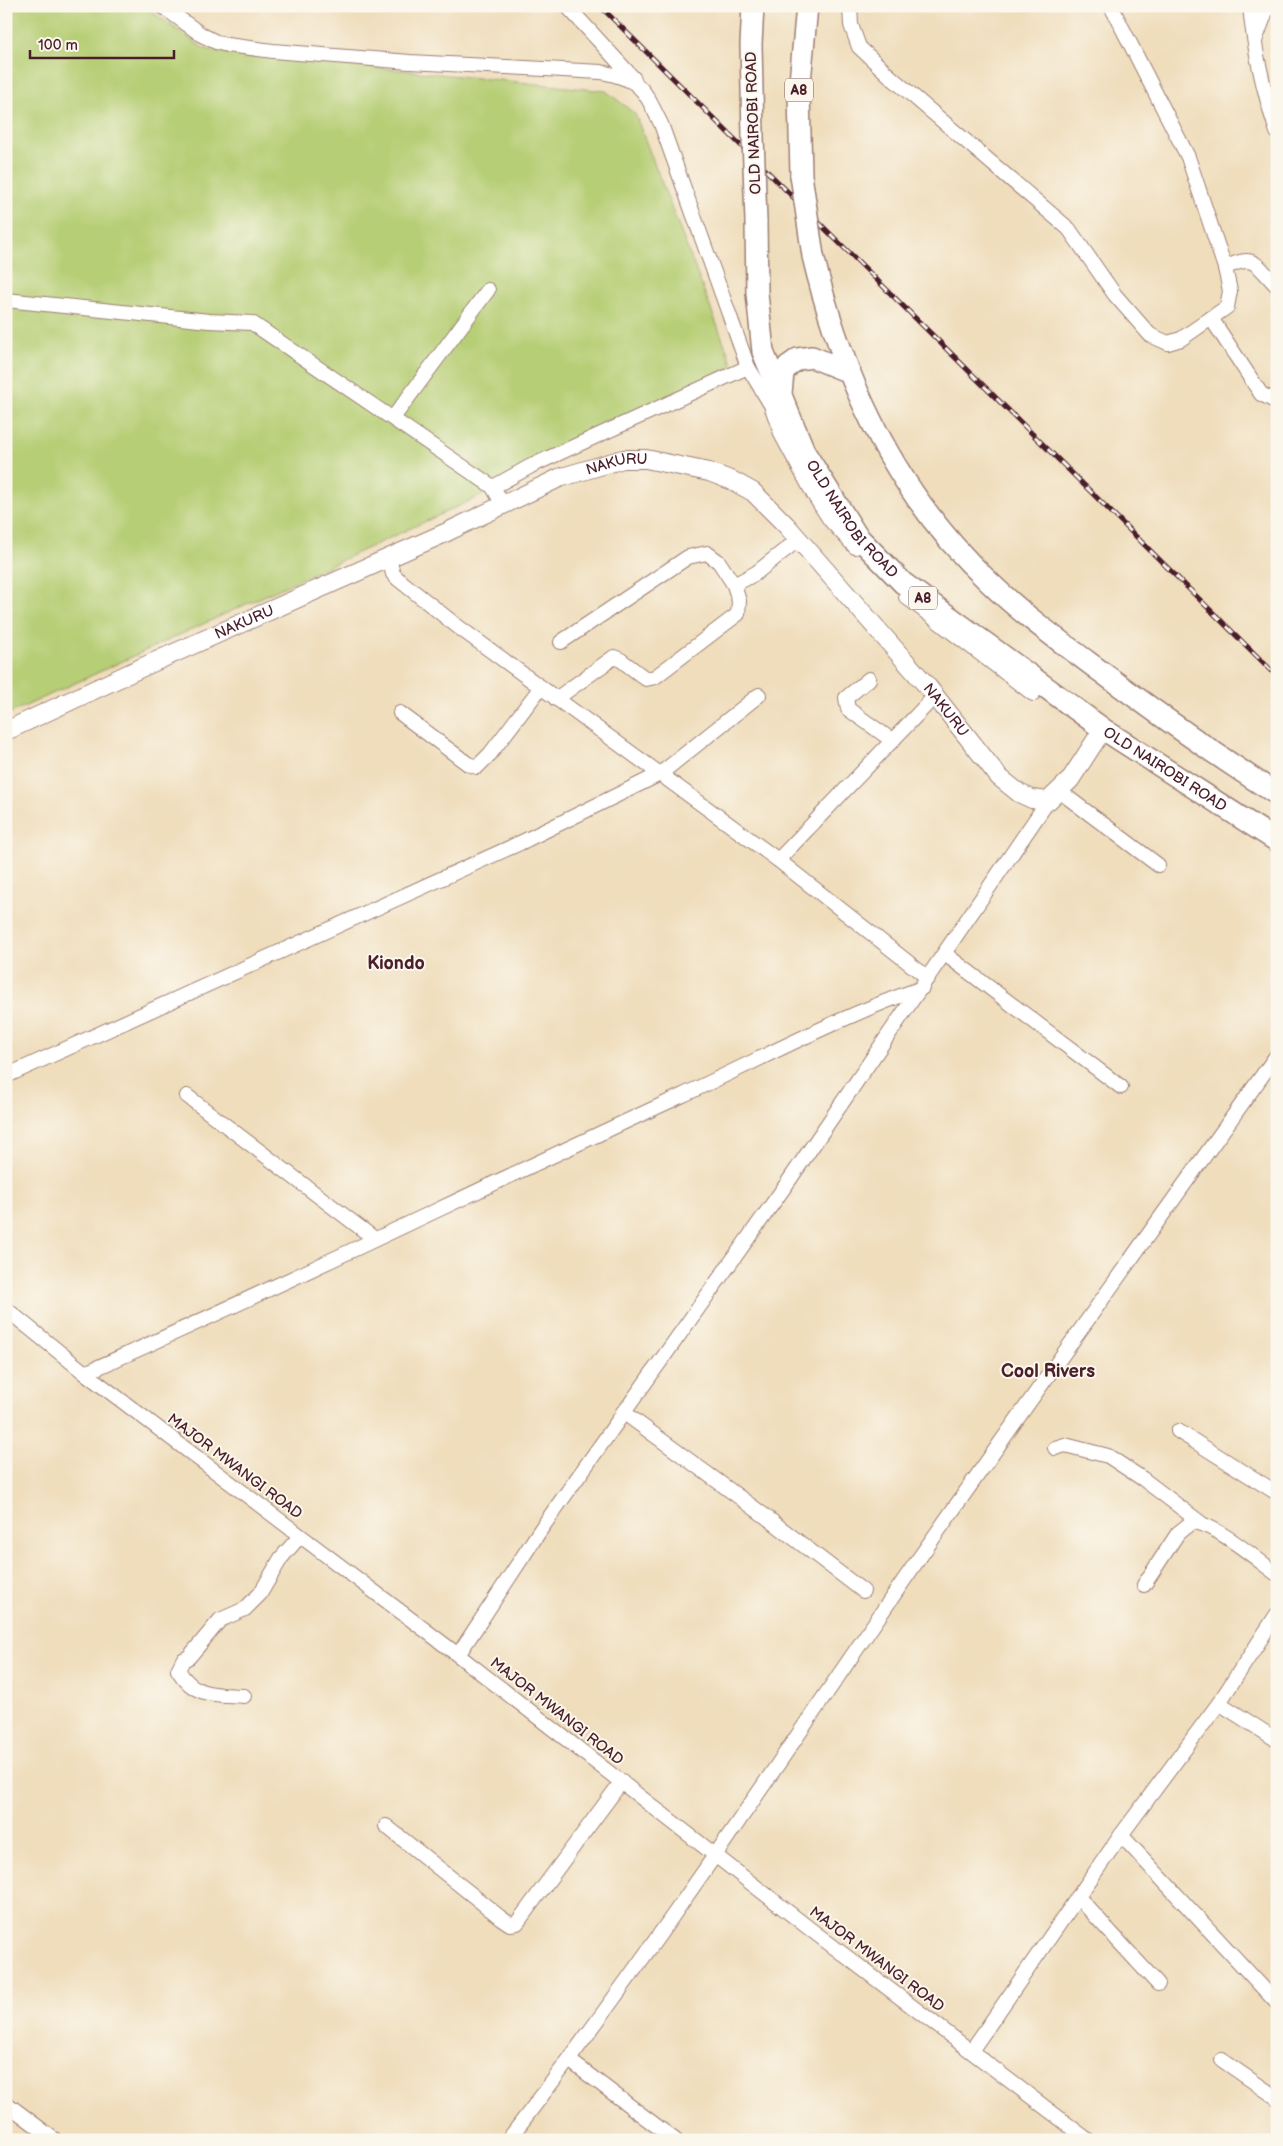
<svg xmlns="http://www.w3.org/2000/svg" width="1283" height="2146" viewBox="0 0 1283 2146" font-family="'Balsamiq Sans',sans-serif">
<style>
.green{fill:#b6ce74;stroke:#807650}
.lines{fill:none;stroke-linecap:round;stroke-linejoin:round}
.minor-casing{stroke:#9c7e73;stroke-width:16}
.major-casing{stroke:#9c7e73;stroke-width:20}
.highway-casing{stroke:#9c7e73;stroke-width:24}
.minor{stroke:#fff;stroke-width:14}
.major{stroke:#fff;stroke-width:18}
.highway{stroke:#fff;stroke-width:21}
.rail-casing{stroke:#4a1f2b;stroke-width:5}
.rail{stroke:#fbf7ec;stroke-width:3;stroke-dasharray:9;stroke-linecap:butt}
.highway-bridge-casing{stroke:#9c7e73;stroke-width:24;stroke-linecap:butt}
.highway-bridge{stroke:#fff;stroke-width:21}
.labels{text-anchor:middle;stroke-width:4;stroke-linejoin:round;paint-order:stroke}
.shield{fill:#fbf7ec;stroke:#7f6065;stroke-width:1}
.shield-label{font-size:14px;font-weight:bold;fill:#4a1f2b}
.street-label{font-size:15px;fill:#4a1f2b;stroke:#fbf7ec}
.quarter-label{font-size:18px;font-weight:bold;fill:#4a1f2b;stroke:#fbf7ec}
</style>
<rect width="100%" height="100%" fill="#fbf7ec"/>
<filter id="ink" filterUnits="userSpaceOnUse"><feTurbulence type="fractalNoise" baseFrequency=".02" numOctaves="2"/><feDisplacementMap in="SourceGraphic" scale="10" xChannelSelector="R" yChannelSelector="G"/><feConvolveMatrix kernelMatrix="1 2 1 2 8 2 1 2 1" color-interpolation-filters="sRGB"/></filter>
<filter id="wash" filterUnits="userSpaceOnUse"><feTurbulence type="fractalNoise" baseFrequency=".0096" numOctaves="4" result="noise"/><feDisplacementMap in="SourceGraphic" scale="20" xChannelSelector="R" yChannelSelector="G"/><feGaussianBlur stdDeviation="1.12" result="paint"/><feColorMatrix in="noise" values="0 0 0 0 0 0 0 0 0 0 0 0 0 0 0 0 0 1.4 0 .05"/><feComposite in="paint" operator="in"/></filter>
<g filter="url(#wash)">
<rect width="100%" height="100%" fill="#efddbb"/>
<path class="green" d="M6,6H144L203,48L213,51L606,91L635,114L733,366L500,487L6,715Z"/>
</g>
<g filter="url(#ink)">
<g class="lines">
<defs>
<g id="minor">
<path d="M162,6L202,35L216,42L227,45L273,51L410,62L601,72C642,80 643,88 661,124L748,367L531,466L493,487L503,505"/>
<path d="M567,6L634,79"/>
<path d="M850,6L851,25L859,47L892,78L1069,229L1115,295L1150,335L1168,343L1181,339L1227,307L1230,291L1225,268L1188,157L1111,6"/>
<path d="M1250,6C1254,51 1263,89 1277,132"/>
<path d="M1255,41L1268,6"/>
<path d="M1225,268C1255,252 1256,265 1277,286"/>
<path d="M6,300L209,321L252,323L493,487"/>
<path d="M1211,318L1261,394L1277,402"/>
<path d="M748,367L771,405L782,436L814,495L830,520L855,547"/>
<path d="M393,418L488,290"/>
<path d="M389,558L393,574L398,579L457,626L778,860L928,978"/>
<path d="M906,597L1033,694"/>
<path d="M561,642L688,557L707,553L719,562L734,585"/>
<path d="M869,679L846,698L848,709L893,741"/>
<path d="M556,699L614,657L621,660L646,679L655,677L738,614L739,601L734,585L756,573L799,539"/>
<path d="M400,713L468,764L477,767L490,754L541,687"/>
<path d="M1059,791L1158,865"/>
<path d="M778,860L934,697"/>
<path d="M945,954L1121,1087"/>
<path d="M6,1076L520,843L660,774L759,695"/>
<path d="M187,1096L375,1239"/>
<path d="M6,1309L85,1373L458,1655L810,1929L1088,2140"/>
<path d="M85,1373C285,1285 482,1187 681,1096C761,1059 838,1017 922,988"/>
<path d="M623,1412L765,1516L863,1591"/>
<path d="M1178,1431L1277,1493"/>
<path d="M1055,1448L1065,1445L1108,1456L1143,1479L1201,1523"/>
<path d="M1144,1585L1178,1533L1192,1522C1216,1524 1256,1559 1277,1574"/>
<path d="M458,1655L541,1529L788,1182L1048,801"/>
<path d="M244,1696C215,1694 195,1698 178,1670L183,1660L189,1657L220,1620L245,1609L260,1594L281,1558L300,1536"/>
<path d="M1219,1703L1277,1740"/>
<path d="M386,1826L501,1918L510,1924L517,1923L622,1781"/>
<path d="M1121,1835L1277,2003"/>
<path d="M1078,1897L1158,1984"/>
<path d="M971,2051L1121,1835L1219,1703L1277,1614"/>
<path d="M569,2060L675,2140"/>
<path d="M1222,2060L1277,2098"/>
<path d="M6,2103L55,2140"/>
<path d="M508,2140C651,1955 780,1760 913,1567C1033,1395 1155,1225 1277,1055"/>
</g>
<g id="major">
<path id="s1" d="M6,731L145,666L445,533L559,478L623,459H646L709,472L733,481L753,492L786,525L928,687L999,777L1019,793L1032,799L1048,801L1070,780L1103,729"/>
</g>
<g id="highway">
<path d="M753,6L751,44L753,137"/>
<path d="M801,175L799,93L807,6"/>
<path id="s2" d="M756,221L757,293L763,352L805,453L857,536L903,583L1103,729L1277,841"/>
<path d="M813,256C842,378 896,494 988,581C1027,619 1072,650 1115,682C1168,721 1221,759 1277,794"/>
<path d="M781,393L783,373L788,366L798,359L812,357L849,372"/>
</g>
</defs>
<use href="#minor" class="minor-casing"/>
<use href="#major" class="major-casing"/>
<use href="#highway" class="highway-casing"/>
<use href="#minor" class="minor"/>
<use href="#major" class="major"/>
<use href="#highway" class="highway"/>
<defs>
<path id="rail" d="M600,6L1277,676"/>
</defs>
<use href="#rail" class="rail-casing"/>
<use href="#rail" class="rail"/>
<defs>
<g id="highway-bridge">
<path d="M753,137L756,221"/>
<path d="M801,175L813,256"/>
</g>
</defs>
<use href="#highway-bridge" class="highway-bridge-casing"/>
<use href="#highway-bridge" class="highway-bridge"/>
</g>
</g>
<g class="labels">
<g class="shield">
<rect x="785" y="78.5" width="28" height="23" rx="4"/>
<rect x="909" y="586.5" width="28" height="23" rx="4"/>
</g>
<g class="shield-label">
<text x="799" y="95">A8</text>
<text x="923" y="603">A8</text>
</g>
<g class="street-label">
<text transform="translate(753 123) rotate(-92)" y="5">OLD NAIROBI ROAD</text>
<text dy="5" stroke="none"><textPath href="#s1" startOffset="668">NAKURU</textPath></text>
<text dy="5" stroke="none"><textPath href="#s2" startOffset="322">OLD NAIROBI ROAD</textPath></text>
<text dy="5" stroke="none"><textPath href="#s1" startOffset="262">NAKURU</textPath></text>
<text dy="5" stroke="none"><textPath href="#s1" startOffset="1102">NAKURU</textPath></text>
<text dy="5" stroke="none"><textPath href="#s2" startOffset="726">OLD NAIROBI ROAD</textPath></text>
<text transform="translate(235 1466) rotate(37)" y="5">MAJOR MWANGI ROAD</text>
<text transform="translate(557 1711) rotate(38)" y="5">MAJOR MWANGI ROAD</text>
<text transform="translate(877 1959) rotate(37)" y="5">MAJOR MWANGI ROAD</text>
</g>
<g class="quarter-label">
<text x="396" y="969">Kiondo</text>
<text x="1048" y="1377">Cool Rivers</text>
</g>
</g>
<rect width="1283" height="2146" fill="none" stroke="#fbf7ec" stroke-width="25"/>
<path d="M30 50v8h144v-8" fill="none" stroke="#4a1f2b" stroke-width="2.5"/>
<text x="38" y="50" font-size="15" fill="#4a1f2b" stroke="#fbf7ec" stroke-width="4" paint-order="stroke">100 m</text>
</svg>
